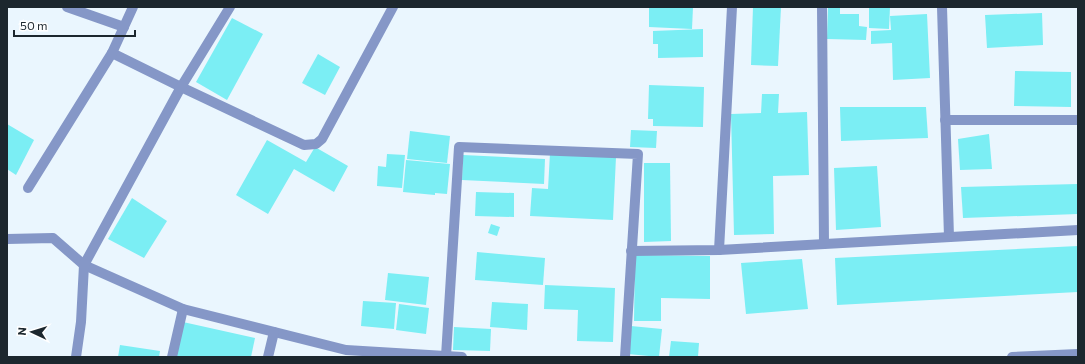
<svg xmlns="http://www.w3.org/2000/svg" width="1085" height="364" viewBox="0 0 1085 364" font-family="Commissioner,sans-serif">
<style>
.building{fill:#7beef4}
.lines{fill:none;stroke-linecap:round;stroke-linejoin:round}
.street{stroke:#8597c7;stroke-width:10}
</style>
<rect width="100%" height="100%" fill="#eaf6fe"/>
<g class="building">
<path d="M658,7H693L692,29L649,27V8Z"/>
<path d="M753,7H781L778,66L751,65Z"/>
<path d="M828,7H840V14H859V26L867,27L866,40L827,39Z"/>
<path d="M869,7H890L889,29L869,28Z"/>
<path d="M1042,13L1043,45L987,48L985,15Z"/>
<path d="M927,14L930,78L893,80L892,43L871,44V31L891,30L890,16Z"/>
<path d="M232,18L263,34L227,100L196,82Z"/>
<path d="M703,29V57L658,58V44H653V31Z"/>
<path d="M318,54L340,67L325,95L302,83Z"/>
<path d="M1015,71L1071,72V107L1014,106Z"/>
<path d="M649,85L704,87L703,127L653,126V119H648Z"/>
<path d="M762,94H779L778,113L807,112L809,175L773,176L774,234L734,235L731,114L761,113Z"/>
<path d="M840,107H926L928,138L841,141Z"/>
<path d="M7,124L34,140L16,175L7,169Z"/>
<path d="M631,130L657,131L656,148L630,147Z"/>
<path d="M410,131L450,136L447,163L407,159Z"/>
<path d="M989,134L992,169L960,170L958,139Z"/>
<path d="M267,140L306,162L315,147L348,166L334,192L294,169L268,214L236,195Z"/>
<path d="M550,153L616,157L613,220L530,216L532,188L548,189Z"/>
<path d="M387,154L405,155L402,188L377,186L378,166L386,167Z"/>
<path d="M463,155L545,159L544,184L462,180Z"/>
<path d="M406,160L450,164L447,194L435,193V195L403,192Z"/>
<path d="M644,163H670L671,241L644,242Z"/>
<path d="M877,166L881,227L836,230L834,168Z"/>
<path d="M1078,184V214L963,218L961,187Z"/>
<path d="M476,192L514,193V217L475,216Z"/>
<path d="M132,198L167,221L144,258L108,239Z"/>
<path d="M491,224L500,227L497,236L488,233Z"/>
<path d="M1078,246V292L837,305L835,258Z"/>
<path d="M477,252L545,258L543,285L475,280Z"/>
<path d="M635,255L710,256V299L661,298V321H634Z"/>
<path d="M802,259L808,309L746,314L741,263Z"/>
<path d="M388,273L429,277L426,305L385,300Z"/>
<path d="M545,285L615,288L613,342L577,341L578,310L544,309Z"/>
<path d="M363,301L396,303L394,329L361,326Z"/>
<path d="M492,302L528,304L527,330L490,327Z"/>
<path d="M399,304L429,308L426,334L396,330Z"/>
<path d="M183,322L255,338L251,357H175Z"/>
<path d="M631,326L662,329L659,357L628,354Z"/>
<path d="M454,327L491,329L490,351L453,350Z"/>
<path d="M671,341L699,343L698,357H669Z"/>
<path d="M120,345L160,351L159,357H118Z"/>
</g>
<g class="lines">
<g class="street">
<path d="M67,7L124,27"/>
<path d="M822,7L824,244"/>
<path d="M942,7L949,237"/>
<path d="M112,53L181,87L304,145L316,144L322,139L393,7"/>
<path d="M945,120H1078"/>
<path d="M28,188L112,53L133,7"/>
<path d="M7,239L53,238L84,265L183,309L346,350L462,357"/>
<path d="M719,250L732,7"/>
<path d="M631,251L719,250L1078,230"/>
<path d="M446,356L459,147L638,154L625,357"/>
<path d="M76,357L81,322L84,265L181,87L230,7"/>
<path d="M172,357L183,309"/>
<path d="M268,357L274,332"/>
<path d="M1012,357L1078,354"/>
</g>
</g>
<rect width="1085" height="364" fill="none" stroke="#1c272e" stroke-width="16"/>
<g transform="translate(32 332) rotate(274)" stroke="#ffffff" stroke-width="3" paint-order="stroke">
<path d="M0-3L7 15L0 10L-7 15Z" fill="#1c272e"/>
<text y="-6" font-size="11" font-weight="bold" text-anchor="middle" fill="#1c272e">N</text>
</g>
<path d="M14 30v6h121v-6" fill="none" stroke="#1c272e" stroke-width="2"/>
<text x="20" y="30" font-size="12" fill="#1c272e" stroke="#ffffff" stroke-width="3" paint-order="stroke">50 m</text>
</svg>
